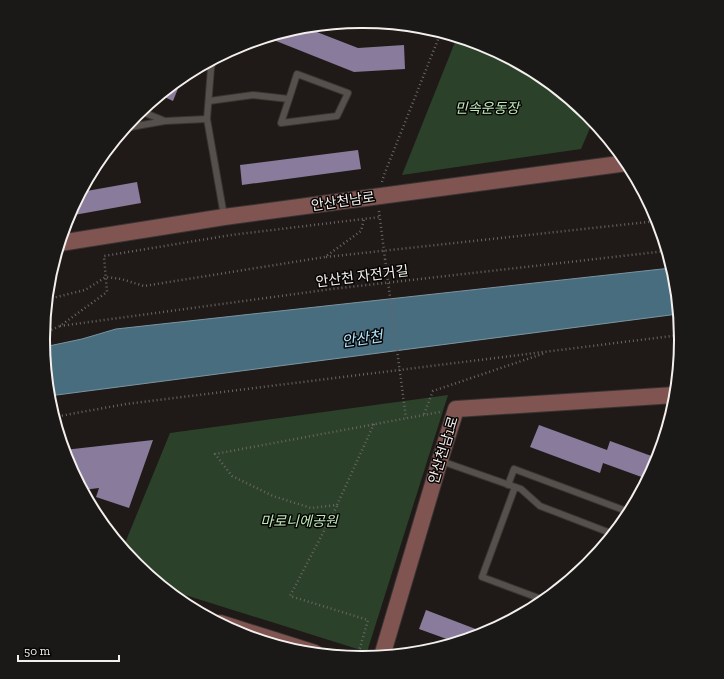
<svg xmlns="http://www.w3.org/2000/svg" width="724" height="679" viewBox="0 0 724 679" font-family="'Zilla Slab','Noto Sans KR',serif">
<style>
.green{fill:#2b4129}
.water{fill:#486d7f;stroke:#7b94a0}
.building{fill:#887b9b}
.lines{fill:none;stroke-linecap:round;stroke-linejoin:round}
.lane-casing{stroke:#383433;stroke-width:8}
.secondary-casing{stroke:#383433;stroke-width:18}
.path{stroke:#6b6664;stroke-width:2.5;stroke-dasharray:1 3;stroke-linecap:butt}
.lane{stroke:#56504c;stroke-width:6}
.secondary{stroke:#805450;stroke-width:16}
.path-bridge{stroke:#6b6664;stroke-width:2.5;stroke-dasharray:1 3;stroke-linecap:butt}
.labels{text-anchor:middle;stroke-width:3;stroke-linejoin:round;paint-order:stroke}
.park-label{font-size:14px;font-style:italic;fill:#beeab8;stroke:#070605}
.street-label{font-size:14px;fill:#f3efed;stroke:#070605}
.water-label{font-size:15px;font-style:italic;fill:#b0e4ff;stroke:#070605}
.rim{fill:none;stroke:#f3efed;stroke-width:2}
</style>
<rect width="100%" height="100%" fill="#1f1a17"/>
<g class="green">
<path d="M457,37L484,45L539,75L587,114L593,121L581,149L402,175Z"/>
<path d="M448,395L367,652L166,589L137,565L123,548L170,433Z"/>
</g>
<path class="water" d="M671,268L674,278L678,314L49,396L44,347L82,339L116,329Z"/>
<g class="building">
<path d="M301,27H304L358,48L404,45L405,69L354,72L266,37Z"/>
<path d="M179,80L181,81L173,101L160,95Z"/>
<path d="M358,150L361,169L242,185L240,165Z"/>
<path d="M137,182L141,203L74,215L70,214L81,192Z"/>
<path d="M539,425L607,450L610,441L657,458L647,479L603,463L600,473L530,447Z"/>
<path d="M153,440L129,508L96,497L99,488L83,490L68,461L64,450Z"/>
<path d="M426,610L486,633L455,642L419,629Z"/>
</g>
<g class="lines">
<defs>
<g id="lane">
<path d="M213,59L211,68L207,119L224,216"/>
<path d="M209,101L253,95L289,99L297,74L348,93L337,116L281,123L289,99"/>
<path d="M140,111L165,121"/>
<path d="M125,128L165,121L207,119"/>
<path d="M441,461L521,489L540,506L613,534"/>
<path d="M508,485L514,469L629,512"/>
<path d="M515,487L482,577L544,600"/>
</g>
<g id="secondary">
<path d="M60,243L224,217L627,163"/>
<path d="M220,623L315,653"/>
<path d="M382,656L440,460L456,409L675,395"/>
</g>
</defs>
<use href="#lane" class="lane-casing"/>
<use href="#secondary" class="secondary-casing"/>
<g class="path">
<path d="M382,182L384,175L441,32"/>
<path d="M379,211L385,259"/>
<path d="M326,257L657,221"/>
<path d="M48,299L85,290L106,277L121,279L144,286L325,257L361,231L364,219"/>
<path d="M60,326L332,289L666,251"/>
<path d="M44,333L60,326L107,292L104,256L231,235L380,217"/>
<path d="M424,414L433,391L545,353"/>
<path d="M54,417L126,404L680,335"/>
<path d="M374,424L337,505L311,508L273,496L232,476L215,454L440,412"/>
<path d="M337,506L290,596L368,620L357,658"/>
</g>
<use href="#lane" class="lane"/>
<use href="#secondary" class="secondary"/>
<path class="path-bridge" d="M385,259L406,418"/>
</g>
<g class="labels">
<g class="park-label">
<text x="487" y="113">민속운동장</text>
<text x="299" y="526">마로니에공원</text>
</g>
<g class="street-label">
<text transform="translate(343 201) rotate(-8)" y="5">안산천남로</text>
<text transform="translate(362 276) rotate(-7)" y="5">안산천 자전거길</text>
<text transform="translate(443 450) rotate(-73)" y="5">안산천남1로</text>
</g>
<g class="water-label">
<text transform="translate(362 339) rotate(-8)" y="5">안산천</text>
</g>
</g>
<path d="M0 0H724V679H0ZM361 28H363A311 311 0 0 1 674 339V340A311 311 0 0 1 363 651H361A311 311 0 0 1 50 340V339A311 311 0 0 1 361 28Z" fill="#1a1918" fill-rule="evenodd"/>
<path class="rim" d="M361 28H363A311 311 0 0 1 674 339V340A311 311 0 0 1 363 651H361A311 311 0 0 1 50 340V339A311 311 0 0 1 361 28Z"/>
<path d="M18 655v6h101v-6" fill="none" stroke="#f3efed" stroke-width="2"/>
<text x="24" y="655" font-size="12" fill="#f3efed" stroke="#070605" stroke-width="3" paint-order="stroke">50 m</text>
</svg>
